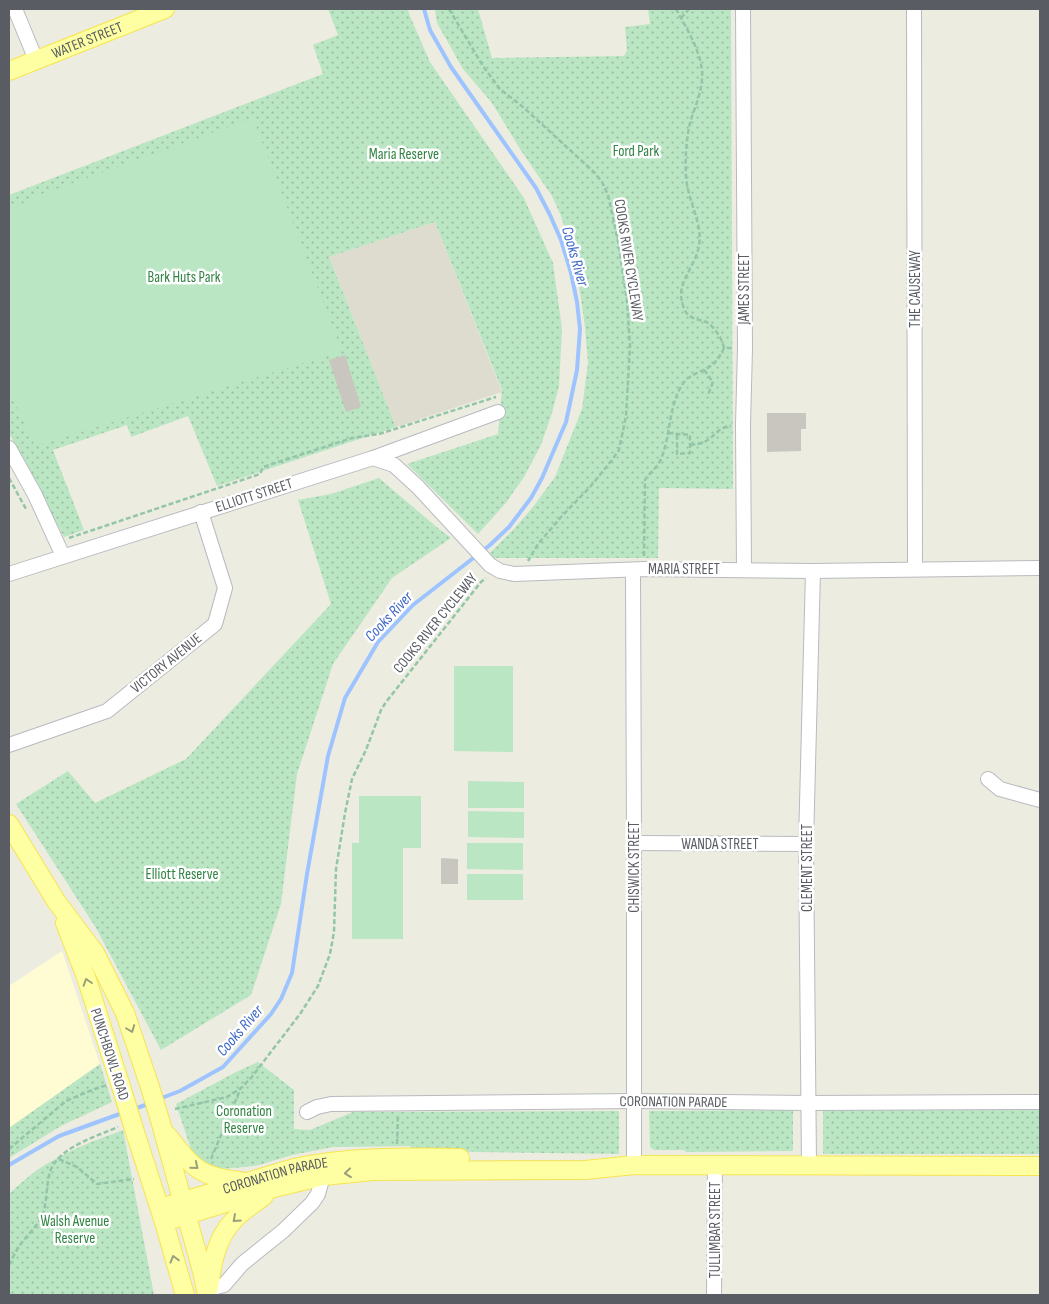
<svg xmlns="http://www.w3.org/2000/svg" width="1049" height="1304" viewBox="0 0 1049 1304" font-family="'Sofia Sans Condensed',sans-serif">
<style>
.commercial{fill:#fffcd3}
.education{fill:#dddccf}
.park{fill:url(#park-dots)}
.garden{fill:#bbe6c3}
.lines{fill:none;stroke-linecap:round;stroke-linejoin:round}
.stream{stroke:#9ec4ff;stroke-width:4}
.building{fill:#c8c6be}
.minor-casing{stroke:#b8bac0;stroke-width:16}
.major-casing{stroke:#f7e450;stroke-width:20}
.path{stroke:#93c5a9;stroke-width:2.5;stroke-dasharray:5 2.5;stroke-linecap:butt}
.minor{stroke:#fff;stroke-width:14}
.major{stroke:#feffa3;stroke-width:18}
.major-bridge-casing{stroke:#f7e450;stroke-width:20;stroke-linecap:butt}
.major-bridge{stroke:#feffa3;stroke-width:18}
.oneway{stroke:#9b9d7c}
.labels{text-anchor:middle;stroke-width:5;stroke-linejoin:round;paint-order:stroke}
.street-label{font-size:15px;fill:#595c62;stroke:#fff}
.park-label{font-size:15px;fill:#308342;stroke:#fff}
.water-label{font-size:16px;font-style:italic;fill:#3c68c7;stroke:#fff}
</style>
<defs>
<pattern id="park-dots" width="8" height="8" patternUnits="userSpaceOnUse" patternTransform="scale(1.25)"><rect width="8" height="8" fill="#bbe6c3"/><path d="M2 2h.1M6 6h.1" fill="none" stroke="#9bbea2" stroke-width="1.8" stroke-linecap="round"/></pattern>
</defs>
<rect width="100%" height="100%" fill="#edece0"/>
<path class="commercial" d="M62,951L100,1064L9,1128V986Z"/>
<path class="education" d="M435,222L502,392L396,427L329,257Z"/>
<g class="park">
<path d="M328,9H408L409,14L430,62L524,198L553,263L562,329L559,386L552,413L541,445L524,477L505,504L478,534L407,464L498,434L502,390L435,222L329,257L396,427L217,486L188,416L131,437L127,425L53,450L84,530L64,537L9,433V195L323,74L313,45L338,35Z"/>
<path d="M435,9H478L492,58L624,56L627,50L625,27L650,24L648,9H731L733,489L659,488L658,558H494L490,553L513,530L533,507L555,477L582,409L588,363L585,327L579,286L570,246L561,216L552,196L520,149L492,103L463,69L437,23Z"/>
<path d="M379,478L439,529L451,538L392,578L333,664L297,774L281,904L251,995L161,1050L96,928L16,804L68,771L95,803L186,759L331,604L298,500L331,494Z"/>
<path d="M258,1062L294,1090V1129L310,1130L353,1112L619,1111V1154L413,1151L410,1146L333,1147L292,1155L259,1165L245,1167L220,1169L209,1166L192,1152L176,1104L238,1071Z"/>
<path d="M100,1064L112,1102L61,1126L9,1158V1128Z"/>
<path d="M1040,1108V1154H823V1110Z"/>
<path d="M793,1110V1151L686,1152L684,1150H654L650,1147L649,1111Z"/>
<path d="M123,1130L154,1295H9V1194C22,1182 36,1169 52,1161C74,1148 99,1139 123,1130Z"/>
</g>
<g class="garden">
<path d="M253,118L342,351L35,446L9,390V211L34,197Z"/>
<path d="M454,666H513V752L454,751Z"/>
<path d="M468,781L524,782V808H468Z"/>
<path d="M359,796H421V848H403V939H352V843H359Z"/>
<path d="M468,811L524,812V838L468,837Z"/>
<path d="M467,843H523V870L467,869Z"/>
<rect x="467" y="874" width="56" height="26"/>
</g>
<g class="lines">
<g class="stream">
<path d="M159,1099L180,1091L223,1067L271,1014L281,999L292,973L307,874L328,756L345,698L378,642L413,605L490,545L509,527L531,498L542,478L566,422L577,370L580,329L577,302L571,273L561,240L550,215L536,188L451,67L430,30L424,9"/>
<path d="M134,1109L151,1103"/>
<path d="M9,1165L59,1136L125,1112"/>
</g>
</g>
<g class="building">
<path d="M345,355L361,407L346,412L329,360Z"/>
<path d="M767,413H806V429H801V451L767,452Z"/>
<path d="M441,858L458,859V884H441Z"/>
</g>
<g class="lines">
<defs>
<g id="minor">
<path d="M15,9L36,60"/>
<path d="M743,9L745,348L743,425L744,570"/>
<path d="M914,9L915,569"/>
<path d="M9,448L35,495L63,556"/>
<path d="M373,458L394,465L418,487L490,565L500,571L514,574L644,569L813,571L1040,568"/>
<path d="M633,570L634,843V1165"/>
<path d="M9,574L373,458L498,412"/>
<path d="M9,745L107,711L215,624L225,588L201,512"/>
<path d="M988,779L1000,789L1040,800"/>
<path d="M634,843L806,844"/>
<path id="s1" d="M307,1112L317,1107L331,1104L633,1101L808,1103L1040,1102"/>
<path d="M809,1165L806,844L813,571"/>
<path d="M209,1289L224,1285L242,1264L283,1231L312,1203L318,1194L323,1176"/>
<path d="M714,1295L715,1165"/>
</g>
<g id="major">
<path id="s2" d="M9,71L165,9"/>
<path d="M9,824L56,901L95,953L125,1013L150,1087"/>
<path d="M65,923L86,977L124,1096"/>
<path d="M160,1120L202,1271L207,1295"/>
<path d="M134,1129L164,1222L185,1295"/>
<path d="M168,1136C192,1167 199,1177 240,1181"/>
<path id="s3" d="M160,1208L294,1168C348,1156 405,1157 460,1158"/>
<path d="M164,1222L274,1188L323,1176L373,1171L585,1170L634,1165L1040,1166"/>
<path d="M209,1287C212,1264 216,1239 233,1221C241,1211 254,1204 264,1196"/>
</g>
</defs>
<use href="#minor" class="minor-casing"/>
<use href="#major" class="major-casing"/>
<g class="path">
<path d="M449,9L483,66L500,89L523,107L595,173L602,182L608,195L619,246L627,301L630,346L626,416L619,450L612,460L590,487L562,516L538,544L528,561"/>
<path d="M676,9C687,29 704,56 702,79C701,95 694,109 690,123C686,140 685,159 686,176C687,200 703,222 699,246C696,264 681,278 681,296C682,303 684,313 690,316C695,320 703,320 708,323C716,329 722,339 724,348"/>
<path d="M681,18L689,9"/>
<path d="M704,370L713,382L708,395"/>
<path d="M668,433L690,435V453L677,454V435"/>
<path d="M690,445C696,444 701,444 706,441C715,436 720,426 731,426"/>
<path d="M9,478L26,509"/>
<path d="M69,538L260,474L263,467L352,438L379,434L496,397"/>
<path d="M644,556L645,480C649,473 658,467 661,459C671,435 668,408 682,385C688,374 704,372 713,364C718,360 721,354 724,348H733"/>
<path d="M175,1109L227,1097L240,1089L251,1078L300,1014L318,986L330,954L334,932L336,869L345,813L352,779L366,750L381,710L386,702L481,582L486,578"/>
<path d="M397,1144L398,1114"/>
<path d="M9,1149L66,1101L92,1090L107,1085"/>
<path d="M59,1159L77,1167L97,1184L134,1179"/>
<path d="M211,1159L240,1090"/>
<path d="M9,1265C12,1259 16,1251 20,1245C27,1235 38,1226 43,1214C47,1201 46,1186 50,1172C57,1148 97,1136 118,1127"/>
</g>
<use href="#minor" class="minor"/>
<use href="#major" class="major"/>
<defs>
<g id="major-bridge">
<path d="M150,1087L160,1120"/>
<path d="M124,1096L134,1129"/>
</g>
</defs>
<use href="#major-bridge" class="major-bridge-casing"/>
<use href="#major-bridge" class="major-bridge"/>
</g>
<defs><path id="oneway-chevron" d="M-2-3.5L2.5 0L-2 3.5" fill="none" stroke-width="1.6" stroke-linecap="round" stroke-linejoin="round" transform="scale(1.25)"/></defs>
<g class="oneway">
<use href="#oneway-chevron" transform="translate(87 982) rotate(-108)"/>
<use href="#oneway-chevron" transform="translate(131 1029) rotate(69)"/>
<use href="#oneway-chevron" transform="translate(195 1166) rotate(39)"/>
<use href="#oneway-chevron" transform="translate(348 1173) rotate(174)"/>
<use href="#oneway-chevron" transform="translate(236 1219) rotate(138)"/>
<use href="#oneway-chevron" transform="translate(174 1259) rotate(-106)"/>
</g>
<g class="labels">
<g class="street-label">
<text dy="5" stroke="none"><textPath href="#s2" startOffset="84">WATER STREET</textPath></text>
<text transform="translate(629 260) rotate(81)" y="5">COOKS RIVER CYCLEWAY</text>
<text transform="translate(744 289) rotate(-90)" y="5">JAMES STREET</text>
<text transform="translate(915 289) rotate(-90)" y="5">THE CAUSEWAY</text>
<text transform="translate(254 495) rotate(-18)" y="5">ELLIOTT STREET</text>
<text x="684" y="574">MARIA STREET</text>
<text transform="translate(435 623) rotate(-51)" y="5">COOKS RIVER CYCLEWAY</text>
<text transform="translate(166 663) rotate(-39)" y="5">VICTORY AVENUE</text>
<text x="720" y="849">WANDA STREET</text>
<text transform="translate(634 867) rotate(-90)" y="5">CHISWICK STREET</text>
<text transform="translate(807 868) rotate(-90)" y="5">CLEMENT STREET</text>
<text transform="translate(110 1054) rotate(72)" y="5">PUNCHBOWL ROAD</text>
<text dy="5" stroke="none"><textPath href="#s1" startOffset="368">CORONATION PARADE</textPath></text>
<text dy="5" stroke="none"><textPath href="#s3" startOffset="120">CORONATION PARADE</textPath></text>
<text transform="translate(715 1230) rotate(-90)" y="5">TULLIMBAR STREET</text>
</g>
<g class="park-label">
<text x="636" y="156">Ford Park</text>
<text x="404" y="159">Maria Reserve</text>
<text x="184" y="282">Bark Huts Park</text>
<text x="182" y="879">Elliott Reserve</text>
<text x="244" y="1116">Coronation<tspan x="244" dy="17">Reserve</tspan></text>
<text x="75" y="1226">Walsh Avenue<tspan x="75" dy="17">Reserve</tspan></text>
</g>
<g class="water-label">
<text transform="translate(576 256) rotate(74)" y="6">Cooks River</text>
<text transform="translate(388 616) rotate(-47)" y="6">Cooks River</text>
<text transform="translate(239 1030) rotate(-49)" y="6">Cooks River</text>
</g>
</g>
<rect width="1049" height="1304" fill="none" stroke="#595c62" stroke-width="20"/>
</svg>
